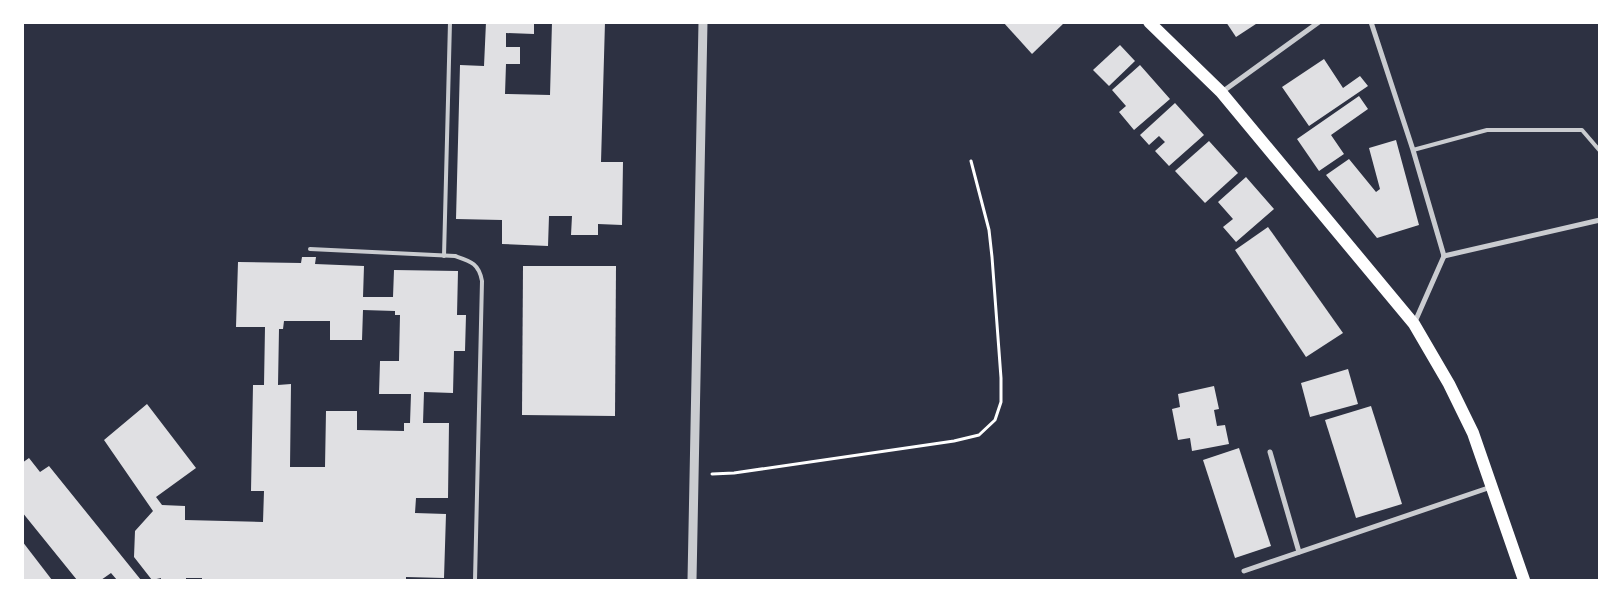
<svg xmlns="http://www.w3.org/2000/svg" width="1622" height="603" viewBox="0 0 1622 603" font-family="Quicksand,sans-serif">
<style>
.building{fill:#e0e0e3;fill-rule:evenodd}
.lines{fill:none;stroke-linecap:round;stroke-linejoin:round}
.path{stroke:#fff;stroke-width:3}
.service{stroke:#caccd0;stroke-width:4}
.minor{stroke:#caccd0;stroke-width:5}
.tertiary{stroke:#caccd0;stroke-width:9}
.primary{stroke:#fff;stroke-width:12}
</style>
<rect width="100%" height="100%" fill="#2d3142"/>
<g class="building">
<path d="M486,22H534V34L506,33V47H520V64H506L505,94L550,95L552,22H605L601,162H623L622,225L598,224V235H571L572,216H549L548,246L502,244V220L456,219L460,65L484,66Z"/>
<path d="M1003,22H1065L1032,54Z"/>
<path d="M1226,22H1259L1236,37Z"/>
<path d="M1120,45L1135,61L1109,86L1093,70Z"/>
<path d="M1324,59L1343,88L1360,76L1368,86L1309,126L1282,87Z"/>
<path d="M1140,65L1170,99L1134,130L1119,112L1126,106L1112,90Z"/>
<path d="M1359,96L1368,109L1331,135L1344,154L1319,171L1297,139Z"/>
<path d="M1175,103L1204,135L1169,166L1155,151L1165,142L1159,136L1149,145L1140,135Z"/>
<path d="M1396,140L1419,225L1377,238L1326,175L1349,159L1376,192L1380,189L1369,148Z"/>
<path d="M1209,141L1238,173L1205,203L1175,171Z"/>
<path d="M1246,177L1274,209L1236,242L1223,227L1233,219L1218,202Z"/>
<path d="M1268,227L1343,333L1306,357L1235,250Z"/>
<path d="M302,257H316L315,264L364,266L363,297H393L394,270L458,271L457,315H466L465,351H454L453,393L424,392L423,423H449L448,498H416L415,513L446,514L444,578L406,577V580H202V578H186V580H161V578L152,580L134,557L135,531L153,511L104,440L147,404L196,468L156,497L162,505L185,506V520L263,522L264,491H251L253,385H264L265,327H236L238,262L301,263ZM363,310L395,311V315H400L399,361H380L379,394H411L410,423H404V431L357,430V411H326L325,467H290L291,384L278,385L279,329H283L284,321H330V340H362Z"/>
<path d="M523,266H616L615,416L522,415Z"/>
<path d="M1348,369L1358,404L1310,417L1301,383Z"/>
<path d="M1214,386L1219,409L1214,410L1217,426L1225,425L1229,444L1192,451L1190,438L1178,440L1172,409L1180,407L1178,394Z"/>
<path d="M1371,406L1402,504L1356,518L1325,420Z"/>
<path d="M1239,448L1271,546L1235,558L1203,460Z"/>
<path d="M29,458L40,472L49,466L141,580H117L111,573L101,580H77L22,512V463Z"/>
<path d="M22,541L52,580H22Z"/>
</g>
<g class="lines">
<path class="path" d="M712,474L734,473L954,441L979,435L995,420L1001,402V378L992,257L989,230L971,161"/>
<g class="service">
<path d="M1413,150L1487,130H1582L1600,151"/>
<path d="M310,249L455,256C470,261 479,263 482,281L475,580"/>
<path d="M444,256L450,22"/>
</g>
<g class="minor">
<path d="M1371,22L1413,150L1444,256"/>
<path d="M1222,92L1319,22"/>
<path d="M1444,256L1600,220"/>
<path d="M1414,324L1444,256"/>
<path d="M1270,452L1299,552"/>
<path d="M1244,571L1491,487"/>
</g>
<path class="tertiary" d="M692,580L703,22"/>
<path class="primary" d="M1149,22L1221,92L1414,324L1449,384L1473,433L1524,580"/>
</g>
<rect width="1622" height="603" fill="none" stroke="#ffffff" stroke-width="48"/>
</svg>
